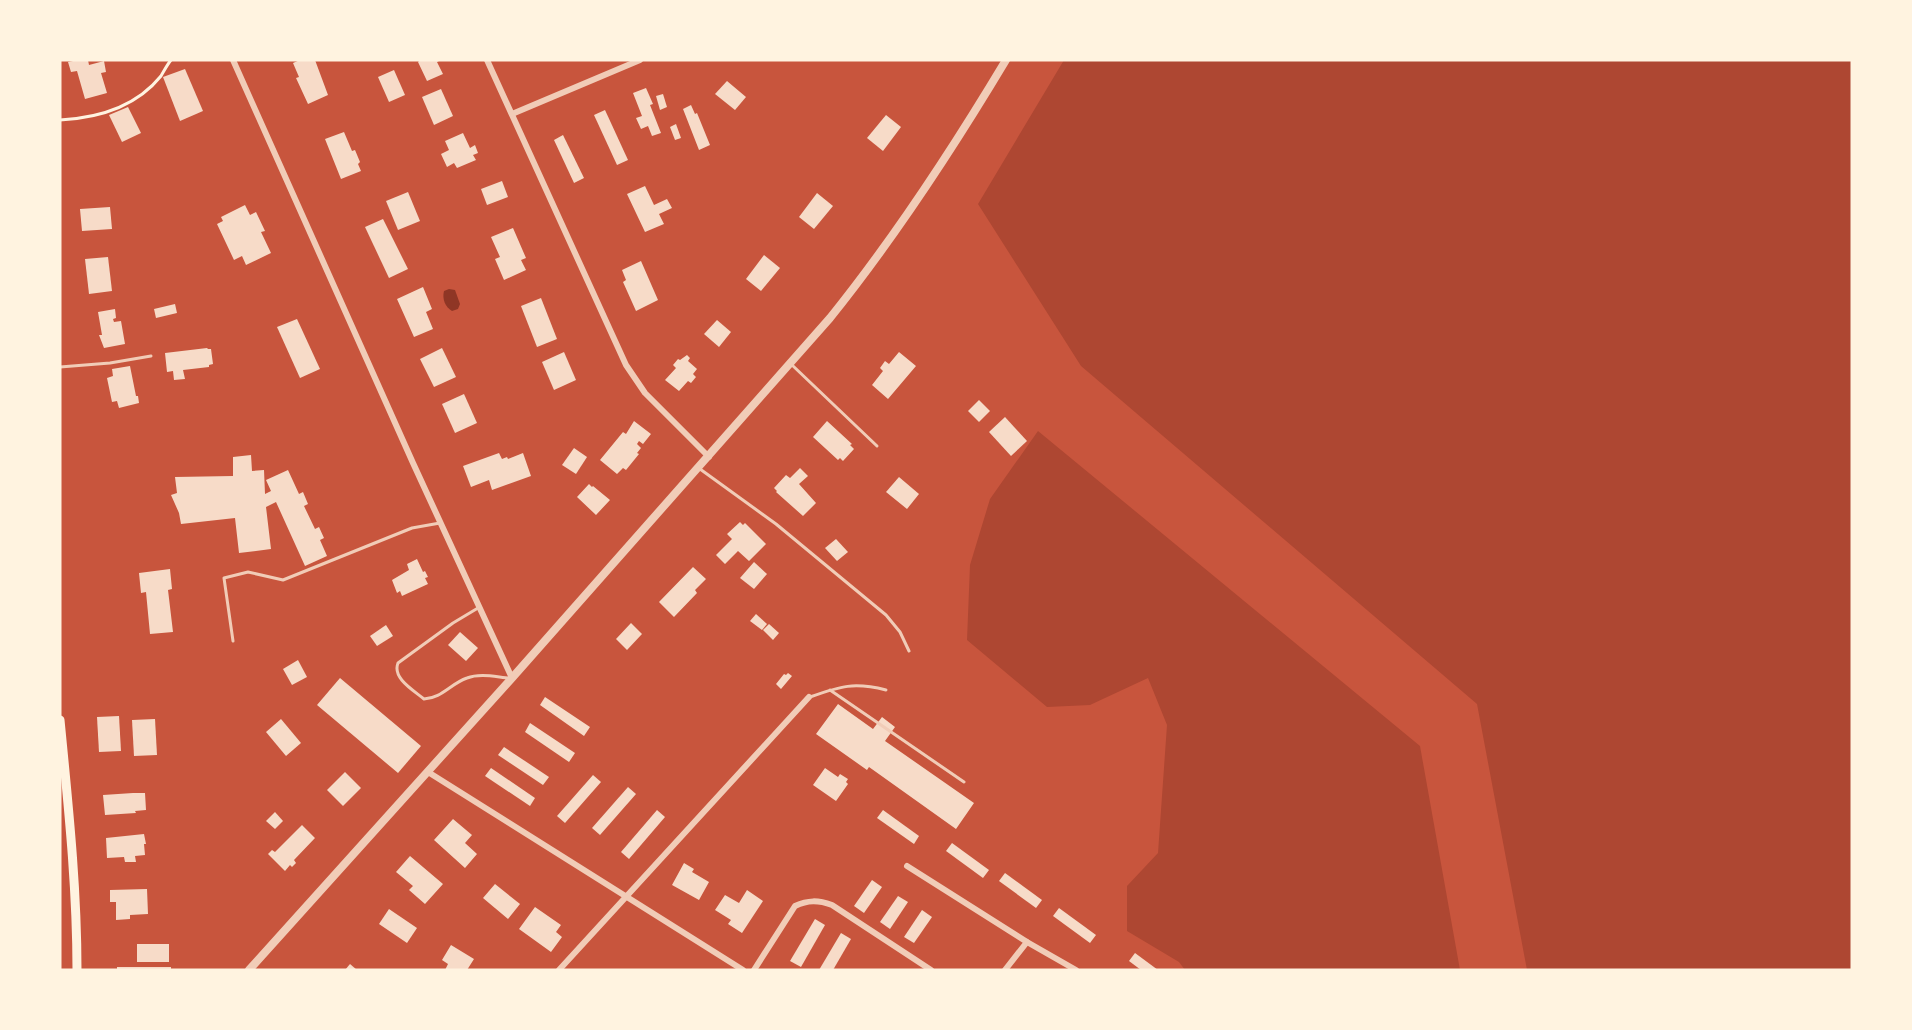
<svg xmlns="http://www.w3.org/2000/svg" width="1912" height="1030" viewBox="0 0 1912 1030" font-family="Ubuntu,sans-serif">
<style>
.green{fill:#ae4732}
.water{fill:#8f3625}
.building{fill:#f7dbc8}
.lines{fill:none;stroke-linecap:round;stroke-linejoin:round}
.path{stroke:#fff3e0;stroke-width:3}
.service{stroke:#f1ccb7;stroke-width:3}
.minor{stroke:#f1ccb7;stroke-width:6}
.tertiary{stroke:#f1ccb7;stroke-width:8}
.secondary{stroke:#fff3e0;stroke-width:9}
</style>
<rect width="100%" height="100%" fill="#c8553d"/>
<g class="green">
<path d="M1064,60H1852V970H1527L1477,704L1081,366L978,204Z"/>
<path d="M1038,431L1420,746L1460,970H1185L1179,962L1127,931V886L1158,853L1167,725L1148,678L1090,705L1047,707L967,640L970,565L990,499Z"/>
</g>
<path class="water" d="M449,289L455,290L460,304L458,309L452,311C445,307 442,299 444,291Z"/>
<g class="building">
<path d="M78,60H88L89,65L104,61L106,72L101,73L107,93L85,99L77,71L71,72L68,62Z"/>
<path d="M300,60H315L328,95L308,104L296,78L299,77L293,63Z"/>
<path d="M420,60H441L437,62L443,74L427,81L418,62Z"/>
<path d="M185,69L203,111L180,121L163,77Z"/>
<path d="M394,70L405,95L389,102L378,77Z"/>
<path d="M727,81L746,97L735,110L715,94Z"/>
<path d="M646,88L653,104L650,105L661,133L652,136L648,126L641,129L636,118L642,116L633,93Z"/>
<path d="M441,89L453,116L434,125L422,97Z"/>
<path d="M663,94L667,107L660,110L656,96Z"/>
<path d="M691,105L695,114L697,113L710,145L699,150L683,109Z"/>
<path d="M128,107L141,133L122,142L109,115Z"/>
<path d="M605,110L628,160L617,165L594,115Z"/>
<path d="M886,115L901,127L883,151L867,138Z"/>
<path d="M676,124L681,138L675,140L670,127Z"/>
<path d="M344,132L352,151L355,150L360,162L358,164L361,171L341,179L325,139Z"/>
<path d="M463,133L470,148L475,145L478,153L473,155L476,160L457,168L454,163L447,167L441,154L449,150L445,141Z"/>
<path d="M563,135L584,178L574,183L554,140Z"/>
<path d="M502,181L508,197L487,205L481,189Z"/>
<path d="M645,186L654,205L667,199L672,208L659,214L664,224L645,232L627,194Z"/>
<path d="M408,192L420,221L398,230L386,201Z"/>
<path d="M817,193L833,206L814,229L799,217Z"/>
<path d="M245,205L250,215L256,212L265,231L261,232L271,253L246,265L242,256L234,260L217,224L223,221L221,217Z"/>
<path d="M110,207L112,229L82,231L80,209Z"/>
<path d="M383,219L408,269L389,278L365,227Z"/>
<path d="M513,228L526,258L521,260L526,270L504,280L495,259L500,257L491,237Z"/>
<path d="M764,255L780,268L761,291L746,279Z"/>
<path d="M108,257L112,291L89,294L85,259Z"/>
<path d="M641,261L658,300L636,311L623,282L626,280L622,270Z"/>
<path d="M423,287L432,309L426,312L433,329L414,337L397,299Z"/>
<path d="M541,298L557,339L537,347L521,306Z"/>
<path d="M175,304L177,313L156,318L154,309Z"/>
<path d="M115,309L116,318L113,319L114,322L121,321L125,344L104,348L99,335H102L98,312Z"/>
<path d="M297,319L320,369L300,378L277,327Z"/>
<path d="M717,320L731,332L719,347L704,334Z"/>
<path d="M207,348L208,349H211L213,364L209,365V367L183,370L185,379L174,380L173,371L167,372L165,353Z"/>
<path d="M442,348L456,377L434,387L420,359Z"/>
<path d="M564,352L576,380L554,390L542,362Z"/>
<path d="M899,352L916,366L888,399L872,385L883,371L880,368L885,361L889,364Z"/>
<path d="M687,355L690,358L688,361L697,369L693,374L696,377L691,383L688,381L679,391L665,380L676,368L673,365L678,359L680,360Z"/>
<path d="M130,366L136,396H138L139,403L119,408L117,401L112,402L107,378L113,376L112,369Z"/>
<path d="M464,394L477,423L455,433L442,404Z"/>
<path d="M979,400L990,411L979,422L968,411Z"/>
<path d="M1005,417L1027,441L1011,456L989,432Z"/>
<path d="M634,421L651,434L643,444L639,441L637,444L641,448L637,453L639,454L626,470L623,468L617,474L600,460L623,432L626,434Z"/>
<path d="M827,421L852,444L850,445L854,449L843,461L840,458L838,460L813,437Z"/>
<path d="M574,448L587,457L576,474L562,465Z"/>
<path d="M499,453L502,459L507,457L508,459L523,453L531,476L492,490L489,480L471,487L463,466Z"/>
<path d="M251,455L252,471L264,470L265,494L271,491L266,480L288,470L299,494L303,492L308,504L304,506L315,529L319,527L324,538L320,540L327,556L305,566L276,502L266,507L271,549L239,553L235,518L181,524L179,513L171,495L177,493L175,477L233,476V457Z"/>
<path d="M800,468L808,476L799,484L816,503L803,516L776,492L777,491L774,488L786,475L790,478Z"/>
<path d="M899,477L919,494L907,509L886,492Z"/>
<path d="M589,484L592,487L593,486L610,500L596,515L577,497Z"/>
<path d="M740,522L743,525L745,523L766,544L749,561L738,551L725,564L716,555L732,539L727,534Z"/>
<path d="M836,539L848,552L837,561L825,548Z"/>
<path d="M417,559L423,572L425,571L428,577L425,578L428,584L402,596L400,591L397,593L392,580L409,570L407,564Z"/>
<path d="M754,562L767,574L754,589L740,578Z"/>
<path d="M693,567L706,579L695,590L697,593L674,617L659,602Z"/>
<path d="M170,569L172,589L168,590L173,632L150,634L146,592L141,593L139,573Z"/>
<path d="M756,614L767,624L762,630L750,621Z"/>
<path d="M631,623L642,634L627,650L616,639Z"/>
<path d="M769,624L779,633L773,640L763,630Z"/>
<path d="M386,625L393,636L377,646L370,636Z"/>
<path d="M460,632L478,648L466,661L448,645Z"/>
<path d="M298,660L307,677L292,685L283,669Z"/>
<path d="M788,673L792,676L781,689L776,684L784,674L786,675Z"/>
<path d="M340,678L421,746L398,773L317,705Z"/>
<path d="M545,697L590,727L584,736L540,705Z"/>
<path d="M838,704L873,729L882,717L895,727L885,741L974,803L956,829L869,767L867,770L816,734Z"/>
<path d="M119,716L121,751L99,752L97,717Z"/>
<path d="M155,719L157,755L134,756L132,720Z"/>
<path d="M281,719L301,743L286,756L266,732Z"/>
<path d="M530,723L575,753L569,762L525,732Z"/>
<path d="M504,747L549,777L543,785L498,755Z"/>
<path d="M491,768L535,798L530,806L485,776Z"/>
<path d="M825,768L838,777L840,774L848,779L846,782L848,784L836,801L813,785Z"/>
<path d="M345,772L361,788L343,806L327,790Z"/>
<path d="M593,775L601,782L565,823L557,816Z"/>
<path d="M628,787L636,794L600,835L592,828Z"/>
<path d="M133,793H145L146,810L135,811L136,813L105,815L103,795Z"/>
<path d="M657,810L665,817L629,859L621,852Z"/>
<path d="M883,810L919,836L914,844L877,818Z"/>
<path d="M275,812L283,821L275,829L266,821Z"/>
<path d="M453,819L472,835L465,843L477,854L465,868L434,840Z"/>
<path d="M302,825L315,838L294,860L296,863L292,867L290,865L285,871L268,854L272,850L275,852Z"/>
<path d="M144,834L146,844H144L145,855L135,856L136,862H125L124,857L107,858L106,838Z"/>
<path d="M952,843L989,870L983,878L946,851Z"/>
<path d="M410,856L443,884L425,904L409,890L413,886L396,872Z"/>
<path d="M684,863L694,869L692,872L709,882L699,900L672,885Z"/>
<path d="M1005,873L1042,900L1036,908L999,881Z"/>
<path d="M872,880L882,887L864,913L854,906Z"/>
<path d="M495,884L520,904L508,919L483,898Z"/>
<path d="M147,889L148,914L130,915V919L116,920V902H110V890Z"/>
<path d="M747,890L763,901L742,933L728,924L731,920L715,910L725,895L739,903Z"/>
<path d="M898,896L908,902L890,929L880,922Z"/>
<path d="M535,907L561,925L556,932L562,937L551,952L519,929Z"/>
<path d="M1059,908L1096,935L1090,943L1053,916Z"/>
<path d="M389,909L417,928L407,943L379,924Z"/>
<path d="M922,910L932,917L914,943L904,937Z"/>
<path d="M815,919L825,925L801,967L790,961Z"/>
<path d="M841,933L851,939L833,970H819Z"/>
<rect x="137" y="944" width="32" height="18"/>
<path d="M451,945L474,959L467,970H445L448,964L442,960Z"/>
<path d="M1135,953L1158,970H1141L1129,961Z"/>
<path d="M350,964L357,970H345Z"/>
<rect x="117" y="967" width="54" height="3"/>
</g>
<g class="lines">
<path class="path" d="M60,120C98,118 136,107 161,76C164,71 167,65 171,60"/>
<g class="service">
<path d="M792,365L877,446"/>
<path d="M60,367L110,363L151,356"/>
<path d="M700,469L776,524L886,615L900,632L909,651"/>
<path d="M478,608L453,623L398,663C392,678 413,690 424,699C442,698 450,684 467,678C480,673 496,677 510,678"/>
<path d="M233,641L224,578L248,572L283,580L412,528L440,523"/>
<path d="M830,690L964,782"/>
<path d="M810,697C841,686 854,682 886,690"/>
</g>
<g class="minor">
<path d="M233,60L413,463L512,678"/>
<path d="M487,60L626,365L645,393L709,457"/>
<path d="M512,114L640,60"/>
<path d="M428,772L743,970"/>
<path d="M907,866L1027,942L1076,970"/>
<path d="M559,970L809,697"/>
<path d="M754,970L795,906C808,900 818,900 832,905L931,970"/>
<path d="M1005,970L1027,942"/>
</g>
<path class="tertiary" d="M249,970L512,678L830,318C896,236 952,150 1006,60"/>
<path class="secondary" d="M60,720C68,803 77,886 77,970"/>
</g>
<rect width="1912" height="1030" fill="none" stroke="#fff3e0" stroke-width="123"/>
</svg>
